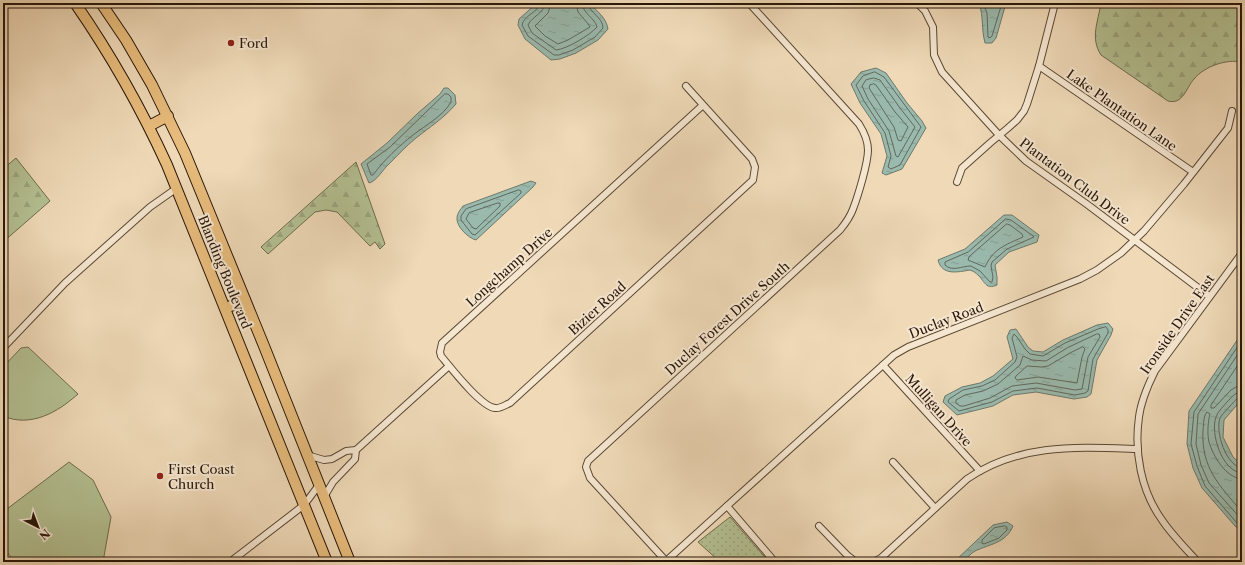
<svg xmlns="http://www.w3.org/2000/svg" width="1245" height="565" viewBox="0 0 1245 565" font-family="'Libre Caslon Text',serif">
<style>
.grass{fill:url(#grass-dots);stroke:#6e6c4e}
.forest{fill:url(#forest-firs);stroke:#6e6c4e}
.garden{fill:#b4c092;stroke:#6e6c4e}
.water{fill:url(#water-ripples);stroke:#6d796c}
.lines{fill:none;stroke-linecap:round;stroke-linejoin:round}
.shore{stroke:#62685c;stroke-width:1}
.street-casing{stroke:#5a4834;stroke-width:8}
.primary-casing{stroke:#291709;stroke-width:12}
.street{stroke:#f5e6d0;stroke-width:6}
.primary{stroke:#e8bc7c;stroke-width:10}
.poi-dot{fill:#8f2418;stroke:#f5e6d0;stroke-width:1.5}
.labels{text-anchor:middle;stroke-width:4;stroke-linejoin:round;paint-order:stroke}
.poi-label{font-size:13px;fill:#291709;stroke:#f5e6d0;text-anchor:start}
.street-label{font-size:13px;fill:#291709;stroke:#f5e6d0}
</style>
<defs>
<pattern id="grass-dots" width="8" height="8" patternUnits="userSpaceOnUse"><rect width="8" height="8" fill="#b4c092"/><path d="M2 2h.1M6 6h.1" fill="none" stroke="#9ba47d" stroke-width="1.8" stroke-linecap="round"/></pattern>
<pattern id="forest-firs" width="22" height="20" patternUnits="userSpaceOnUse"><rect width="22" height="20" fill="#b4c092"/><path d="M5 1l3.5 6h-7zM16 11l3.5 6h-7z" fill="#9ba47d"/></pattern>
<pattern id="water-ripples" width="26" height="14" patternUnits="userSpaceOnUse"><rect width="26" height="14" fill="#9abaae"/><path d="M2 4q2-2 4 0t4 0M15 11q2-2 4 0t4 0" fill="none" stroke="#859f94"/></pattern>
</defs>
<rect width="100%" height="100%" fill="#efd9b7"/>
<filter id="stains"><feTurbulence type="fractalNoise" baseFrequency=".005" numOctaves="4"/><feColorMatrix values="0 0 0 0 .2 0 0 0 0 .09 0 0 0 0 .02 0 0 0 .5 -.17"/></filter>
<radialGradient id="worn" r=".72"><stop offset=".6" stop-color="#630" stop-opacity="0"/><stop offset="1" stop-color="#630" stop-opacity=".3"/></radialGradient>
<path class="grass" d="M730,517L769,562H720L698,542Z"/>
<g class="forest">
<path d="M1101,3H1242V62C1226,59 1205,66 1194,79C1186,88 1183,105 1168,101L1101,55C1090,38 1098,22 1101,3Z"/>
<path d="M16,158L50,201L3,242V169Z"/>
<path d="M356,162L385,244L380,249L375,242L370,246L337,212L326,210L315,212L268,254L261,247Z"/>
</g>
<g class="garden">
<path d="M28,347L78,394C58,412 31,428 3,416V367L21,348Z"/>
<path d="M69,462L93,480L111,517L103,562H15L3,547V512Z"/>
</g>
<g class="water">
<path d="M537,3H590C597,12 606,17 608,29L598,40L576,53L560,59L551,60L525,39L518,25L519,19Z"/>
<path d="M979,3H1006L996,38L992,43H985C981,28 984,18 979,3Z"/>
<path d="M876,68L886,73L907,103L922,121L926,128L902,169L886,175L882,173L887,156L881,134L860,103L851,84L861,72Z"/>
<path d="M444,88H448L455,95L456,104C444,118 430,127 416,138C406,146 398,155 389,164C383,169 377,181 369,183L361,164L387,143L418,113L440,94Z"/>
<path d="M531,181L536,183L533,187L476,240C468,238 456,226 457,218C457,213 461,209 463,206Z"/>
<path d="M1004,215H1012L1039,235L1037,242L1009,252L995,265L997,277V285C986,290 985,282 978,275C976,273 973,271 970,270C958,272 942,276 938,260L965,249Z"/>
<path d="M1108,323L1113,329L1111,335L1097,360L1091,394L1087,397L1074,399L1036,392L1013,395L993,406L957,415L943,402L945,396L962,387L980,383L993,376L1013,359L1007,337L1010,330L1016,329L1028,347L1033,351L1043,352L1063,340L1097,325Z"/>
<path d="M1242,333V399L1224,420L1223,437L1233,457L1242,465V531L1235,526L1202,488L1193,468L1187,444L1189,411Z"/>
<path d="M1007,522L1013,526C1006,543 990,544 975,551C970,554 966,559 963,562H954L993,525Z"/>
</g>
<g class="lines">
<g class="shore">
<path d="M540,3C538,13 524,15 522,25L528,36L554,55H559L573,50L595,37L603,28C603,17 589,13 588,3"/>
<path d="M545,3C544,14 532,16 528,25L532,33L556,50C567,49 590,35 597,27C595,18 583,14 582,3"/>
<path d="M551,3L548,13L535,26L545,36L558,44L568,40L590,27L589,25L578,12L576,3"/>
<path d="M983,3L987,13L988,37L990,38L992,36L1002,3"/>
<path d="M875,72L884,77L921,127L900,165L891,169L888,167L891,156L885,133L864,101L856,85L863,76Z"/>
<path d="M874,78L880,80L900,108L915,127L898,157L896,156L889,131L868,99L862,86L866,80Z"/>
<path d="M874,84L876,85L895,112L908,127L901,141L898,140L894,127L869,88L870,85Z"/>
<path d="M445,94H448L451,97V102C443,116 426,125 413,135C399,146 384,160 373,175H371L367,164L390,147Z"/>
<path d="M519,190L521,191V193L475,235L472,234L461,220V216L466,209Z"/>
<path d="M498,203H500V206L476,229L473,228L466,219L469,213Z"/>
<path d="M1006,219L1011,220L1033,236L1034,237L1007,249L992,262L991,266L993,277L992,282H990L980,271L971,266C962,266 952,272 945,265V262L968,252Z"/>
<path d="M1007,224L1010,225L1022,234L1023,237C1005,245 993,249 985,267L968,260L969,257Z"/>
<path d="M1106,327L1108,330V333L1093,359L1088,391L1085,393L1075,395L1037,388L1013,391L992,402L959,411L948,402L949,399L963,390L982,386L995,380L1015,362L1017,357L1012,338L1014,334L1017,337L1025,349L1030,354L1043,356L1065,343L1098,329Z"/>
<path d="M1097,334H1099L1100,337L1088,357L1082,389L1075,390L1036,383L1012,386L990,398L964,406H960L956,403V400L965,395L983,391L998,384L1020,365L1023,356L1032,360L1046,361L1067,348Z"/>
<path d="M1242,340L1194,412L1191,444L1197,466L1205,486L1237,523L1242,526"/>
<path d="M1083,347L1085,349L1082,357L1077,383L1038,377L1017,380L1015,378L1016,376L1027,366L1042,367L1048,366L1070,353Z"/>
<path d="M1242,348L1198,414L1196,444L1201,465L1209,483L1242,520"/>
<path d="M1242,359L1211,405V408H1214L1231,390L1236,387L1242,386"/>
<path d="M1242,392C1235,392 1232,397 1227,402C1224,406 1218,411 1216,417C1210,433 1222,472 1242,473"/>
<path d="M1242,397C1237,397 1234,402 1230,406C1227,410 1222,414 1220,418C1215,432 1226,466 1242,468"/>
<path d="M1242,479C1226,478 1213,456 1209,442C1207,434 1208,421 1210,414L1207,412C1203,417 1204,423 1203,430C1201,468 1219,485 1242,512"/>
<path d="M1005,526L1007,527V530L999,538L984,544L982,543V540L994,528Z"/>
</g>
<defs>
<g id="street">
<path d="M917,3L925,11L933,27L934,55L942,72L999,135L1026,161L1088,205L1209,296"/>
<path d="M1039,66L1193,172"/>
<path d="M686,86L752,159L755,167L753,180L510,403C505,405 500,409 495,408C481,407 451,368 441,356L440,352L442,343L703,105"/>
<path d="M957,182L962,168L990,143L1008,128L1017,120L1024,111L1027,104L1039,66L1055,3"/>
<path d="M3,348L65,283L150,207L177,188"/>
<path d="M883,365L980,471"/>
<path d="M307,455L324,460L332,459L346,451L356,450L449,366"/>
<path d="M893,462L935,508"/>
<path d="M324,497L333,482L355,459L356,450"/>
<path d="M727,506L775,562"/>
<path d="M819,526L848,556L856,562"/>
<path d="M666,561L590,478L586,467L588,461L840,230C845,224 850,217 853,209C858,196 868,163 868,150C868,140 864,132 859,124L749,3"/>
<path d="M230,562L304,505L319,485"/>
<path d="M665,562L894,355L908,347L1080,279L1097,270L1121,253L1144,231L1184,184L1228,128L1232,111"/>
<path d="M873,562L881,558L967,479C1020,443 1077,447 1138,449"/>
<path d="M1198,562C1185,548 1172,535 1162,520C1141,491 1134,452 1139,417C1141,401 1148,385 1155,371L1242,253"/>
</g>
<g id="primary">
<path d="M75,3C111,55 141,108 167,165L327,562"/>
<path d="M101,3L126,40L152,85L185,153L264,346L350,562"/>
<path d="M149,126L168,116"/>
<path d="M226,308L245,300"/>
</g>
</defs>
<use href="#street" class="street-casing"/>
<use href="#primary" class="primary-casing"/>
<use href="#street" class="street"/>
<use href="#primary" class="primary"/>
</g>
<g class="poi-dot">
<circle cx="231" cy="43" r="4"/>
<circle cx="160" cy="476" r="4"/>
</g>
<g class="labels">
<g class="poi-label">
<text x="239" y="48">Ford</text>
<text x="168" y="474">First Coast<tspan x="168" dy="15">Church</tspan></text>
</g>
<g class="street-label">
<text transform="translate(1122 110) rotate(35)" y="5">Lake Plantation Lane</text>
<text transform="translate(1075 181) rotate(37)" y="5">Plantation Club Drive</text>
<text transform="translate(509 267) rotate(-42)" y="5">Longchamp Drive</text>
<text transform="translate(225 272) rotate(68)" y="5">Blanding Boulevard</text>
<text transform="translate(597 308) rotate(-42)" y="5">Bizier Road</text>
<text transform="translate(727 318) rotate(-42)" y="5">Duclay Forest Drive South</text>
<text transform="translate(946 320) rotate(-21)" y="5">Duclay Road</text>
<text transform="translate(1177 324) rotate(-55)" y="5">Ironside Drive East</text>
<text transform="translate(939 410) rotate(48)" y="5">Mulligan Drive</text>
</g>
</g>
<rect width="1245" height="565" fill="none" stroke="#efd9b7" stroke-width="16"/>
<rect x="4" y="4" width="1237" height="557" fill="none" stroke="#291709" stroke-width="2"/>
<rect x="8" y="8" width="1229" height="549" fill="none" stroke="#291709"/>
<g transform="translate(38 527) rotate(138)" stroke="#f5e6d0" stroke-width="3" paint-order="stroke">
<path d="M0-3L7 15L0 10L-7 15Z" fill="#291709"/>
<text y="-6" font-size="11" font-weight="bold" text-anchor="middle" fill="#291709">N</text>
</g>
<rect width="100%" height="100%" filter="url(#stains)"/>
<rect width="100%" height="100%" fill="url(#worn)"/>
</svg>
